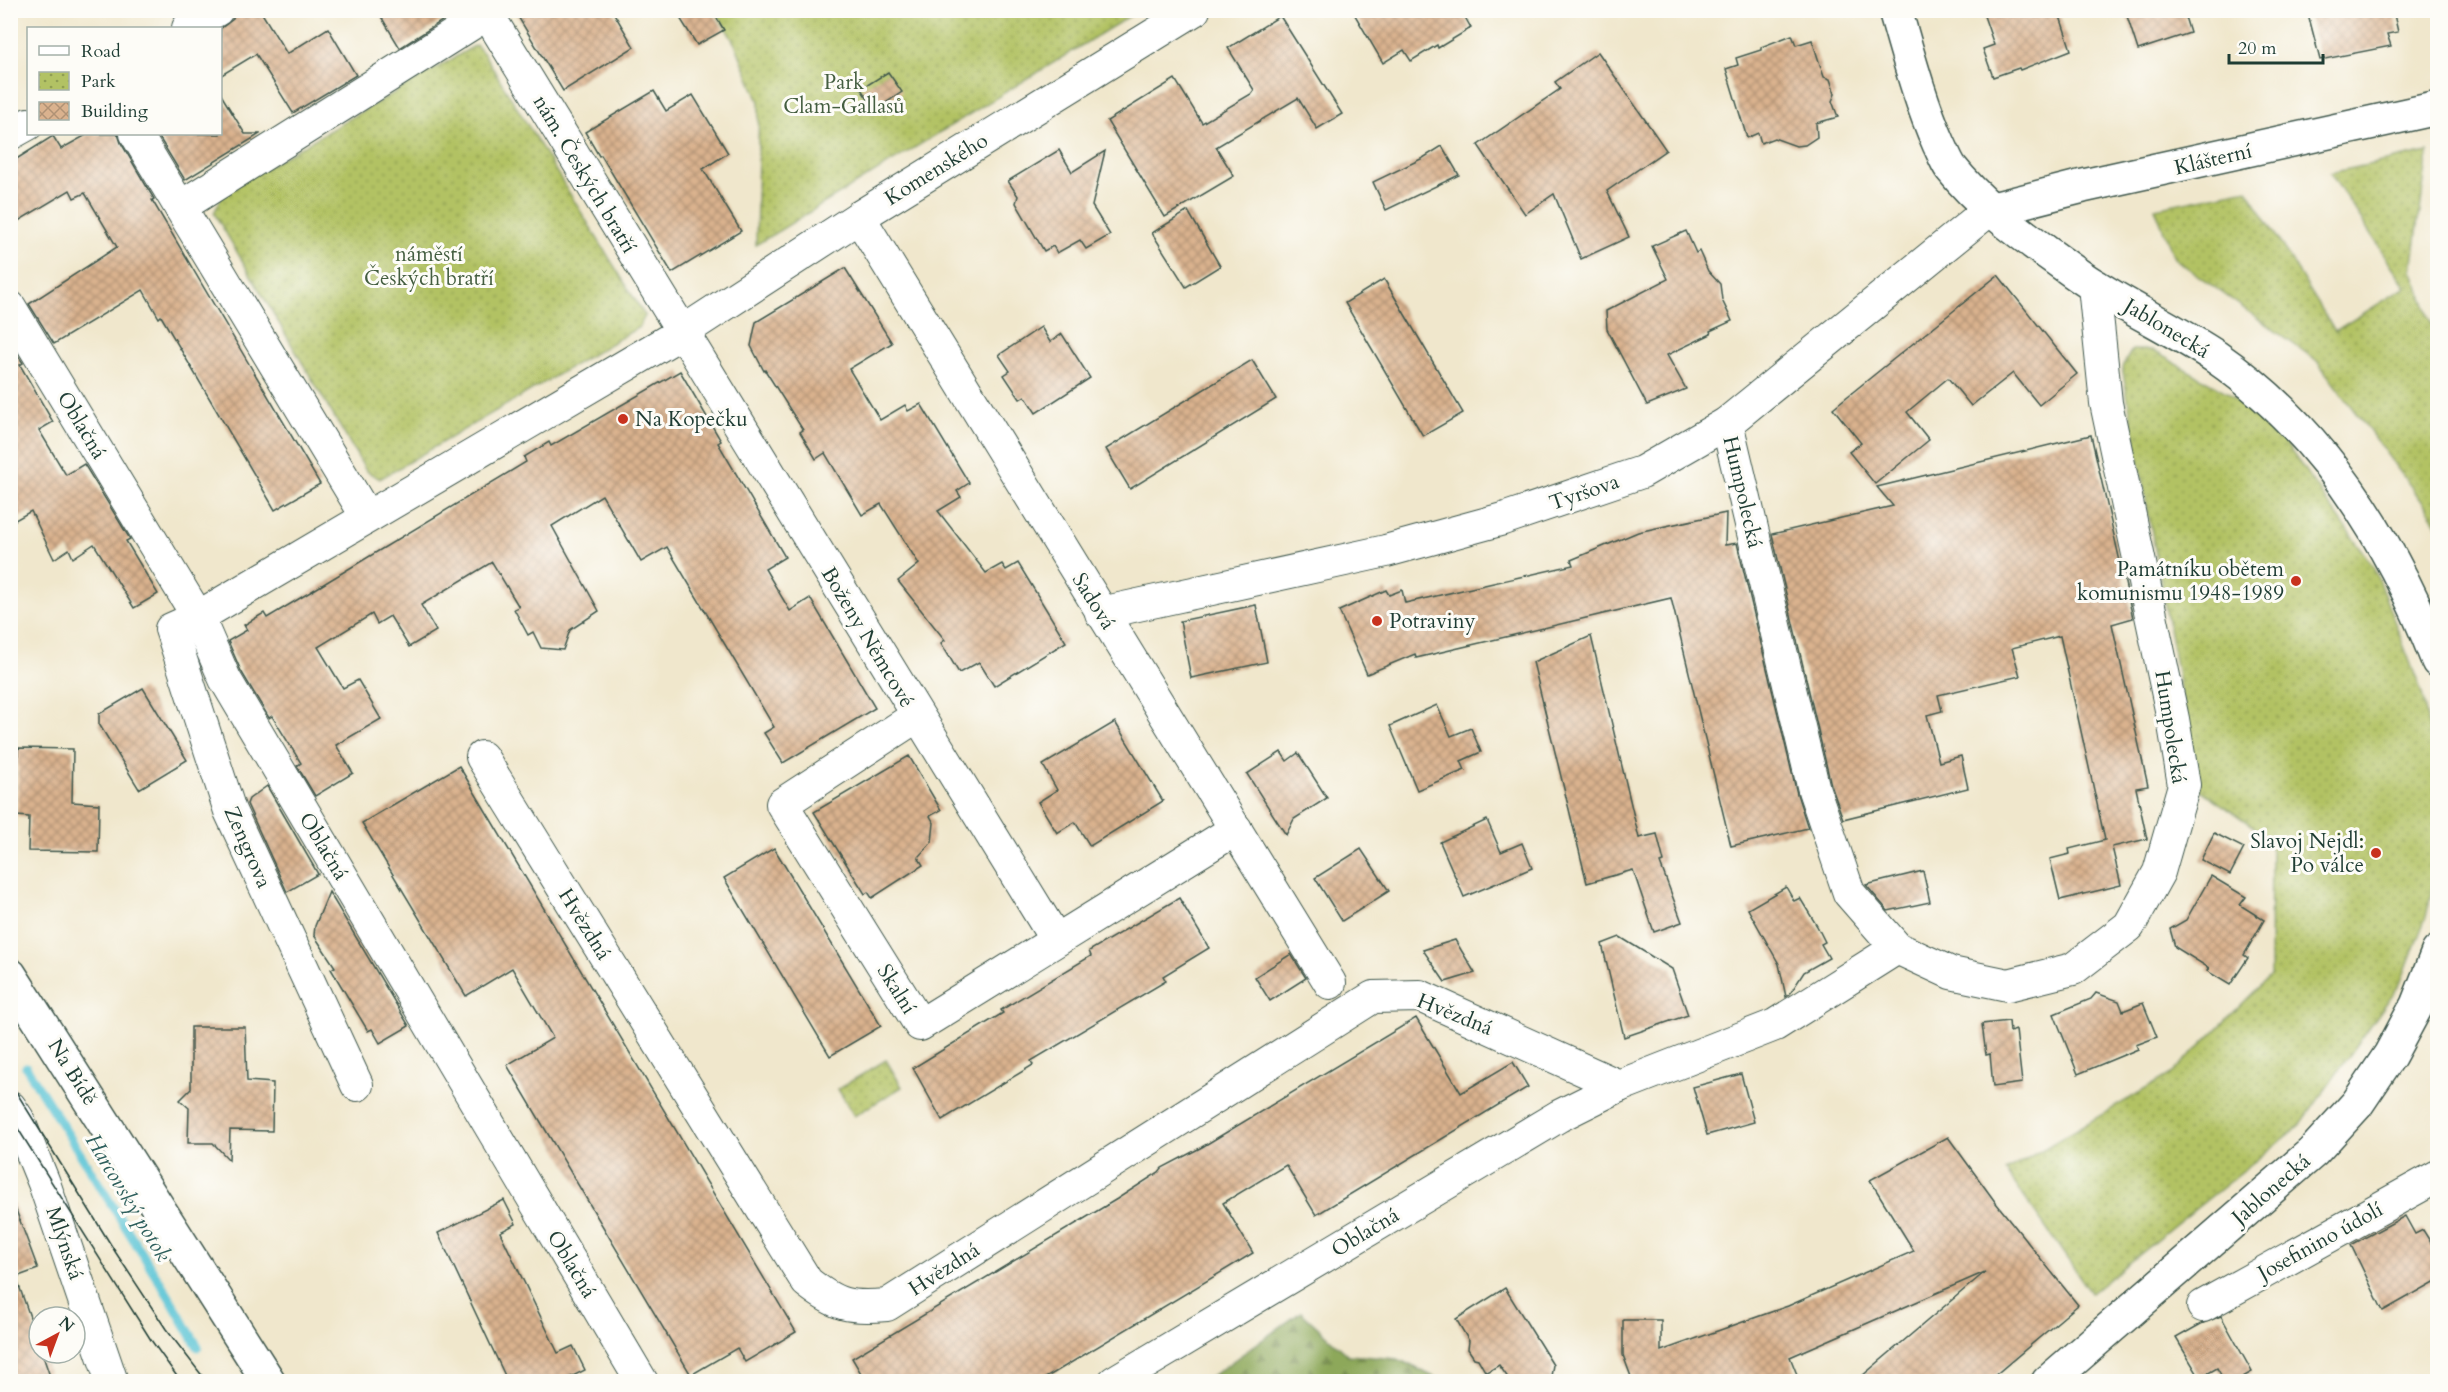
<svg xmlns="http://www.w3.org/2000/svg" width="2448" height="1392" viewBox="0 0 2448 1392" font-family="Cardo,serif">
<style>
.forest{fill:url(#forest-firs);stroke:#567247;stroke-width:1.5}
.park{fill:url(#park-dots);stroke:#68804c;stroke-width:1.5}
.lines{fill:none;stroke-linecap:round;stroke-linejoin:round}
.stream{stroke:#5ac4d5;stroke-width:9}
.building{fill:url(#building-cross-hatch)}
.street-casing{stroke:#3e564b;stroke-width:34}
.secondary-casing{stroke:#3e564b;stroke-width:36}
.street{stroke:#fff;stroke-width:32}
.secondary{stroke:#fff;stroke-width:33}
.tram{stroke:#1f3d34;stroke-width:1.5}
.poi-dot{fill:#c8321e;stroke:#fdfcf7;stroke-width:2}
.labels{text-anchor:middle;stroke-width:6;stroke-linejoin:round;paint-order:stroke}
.park-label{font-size:21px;fill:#445e40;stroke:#fdfcf7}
.street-label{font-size:21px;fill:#1f3d34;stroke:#fdfcf7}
.poi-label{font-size:21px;fill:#1f3d34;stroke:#fdfcf7;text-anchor:start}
.water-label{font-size:22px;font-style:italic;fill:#2e5f5c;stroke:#fdfcf7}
</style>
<defs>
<pattern id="forest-firs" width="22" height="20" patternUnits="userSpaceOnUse" patternTransform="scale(1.5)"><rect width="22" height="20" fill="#8da85a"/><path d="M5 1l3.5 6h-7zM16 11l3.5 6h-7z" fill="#738a4b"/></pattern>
<pattern id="park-dots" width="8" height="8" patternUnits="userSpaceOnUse" patternTransform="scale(1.5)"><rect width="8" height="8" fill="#b2c264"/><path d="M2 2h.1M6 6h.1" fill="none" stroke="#909f53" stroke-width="1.8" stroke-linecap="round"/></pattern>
<pattern id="building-cross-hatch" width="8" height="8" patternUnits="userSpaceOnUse" patternTransform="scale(1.5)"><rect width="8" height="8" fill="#dab28e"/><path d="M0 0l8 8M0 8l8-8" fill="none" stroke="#b09275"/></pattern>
</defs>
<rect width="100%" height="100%" fill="#fdfcf7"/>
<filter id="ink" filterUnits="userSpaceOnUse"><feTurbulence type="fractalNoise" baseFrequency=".0167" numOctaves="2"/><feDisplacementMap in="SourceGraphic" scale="12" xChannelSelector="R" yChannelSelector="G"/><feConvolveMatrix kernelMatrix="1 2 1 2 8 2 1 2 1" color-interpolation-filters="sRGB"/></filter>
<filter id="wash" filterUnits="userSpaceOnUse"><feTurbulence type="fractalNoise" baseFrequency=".008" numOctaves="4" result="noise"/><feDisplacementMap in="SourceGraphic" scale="24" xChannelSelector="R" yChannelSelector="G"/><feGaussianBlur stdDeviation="1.35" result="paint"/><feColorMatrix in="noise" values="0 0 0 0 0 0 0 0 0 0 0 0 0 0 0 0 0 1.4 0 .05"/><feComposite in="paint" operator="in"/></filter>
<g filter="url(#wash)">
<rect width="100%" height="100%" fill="#f0e7cc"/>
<path class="forest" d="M1301,1312L1348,1355L1398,1359L1442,1381H1205Z"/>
<g class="park">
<path d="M716,11H1138L756,245L759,102L736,46Z"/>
<path d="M476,45L484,54L645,316L639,327L380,479L366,471L214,213L224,192Z"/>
<path d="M2428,152L2412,270L2437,338V526L2433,516L2317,361L2174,258L2155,208L2247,189L2335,331L2406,287L2330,173Z"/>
<path d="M2132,350H2152L2230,394L2281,437L2373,566L2422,693L2437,771L2438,860L2426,917L2400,984L2301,1124L2091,1293L2006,1171L2173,1073L2270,976L2271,839L2198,788L2122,367Z"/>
<path d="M886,1060L902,1087L854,1116L838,1089Z"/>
</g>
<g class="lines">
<path class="stream" d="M26,1067L168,1295L198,1347"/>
</g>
<g id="blocks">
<g class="building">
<path d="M235,10H260L287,54L328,28L356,75L293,113L256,54L220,76V29L233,19Z"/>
<path d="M377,10H459L400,48Z"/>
<path d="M514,10H612L634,47L563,91Z"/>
<path d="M675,10H712L724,30L697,45Z"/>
<path d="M1352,10H1461L1471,28L1438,48L1437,45L1411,61L1404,50L1383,63Z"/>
<path d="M1982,10H2058L2071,50L2020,70L2019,68L1993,77L1983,49L1994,45Z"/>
<path d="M2125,10H2183L2190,33L2138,50Z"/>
<path d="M2307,10H2393L2398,32L2387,34L2391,46L2320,60Z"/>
<path d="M1280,16L1342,114L1317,129L1298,98L1216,147L1234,176L1165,217L1107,121L1175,79L1202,123L1251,94L1254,90L1228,48Z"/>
<path d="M1792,35L1796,45L1812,40L1824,77L1830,79L1835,94L1832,101L1838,117L1816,123L1817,137L1805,145L1796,146L1774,138L1761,143L1758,133L1747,138L1726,69L1738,65L1736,58L1761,50V47Z"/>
<path d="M1598,52L1666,150L1607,191L1629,237L1581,259L1554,194L1525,214L1478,145L1560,89L1555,82Z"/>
<path d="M888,72L902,92L875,110L861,89Z"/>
<path d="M654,91L666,111L693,95L728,153L703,169L741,231L672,273L601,155L599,156L585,132Z"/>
<path d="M220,93L245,134H260L185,180L157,134H220Z"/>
<path d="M88,134H118L121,143L154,199L152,200L320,484L275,510L161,316L159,318L143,290L54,344L29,304L117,247L85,193L74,198L70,190L10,226V163L53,136L61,149Z"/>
<path d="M1442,146L1459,175L1386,210L1373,182L1423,158Z"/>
<path d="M1059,150L1072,172L1105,151L1092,206L1110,235L1086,249L1080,240L1057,253L1053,246L1044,251L1016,203L1018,196L1008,181Z"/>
<path d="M1188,211L1220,266L1186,287L1152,233Z"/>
<path d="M1686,231L1696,253L1699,251L1708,271L1720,284L1722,300L1732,321L1710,331L1711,334L1667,355L1686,389L1647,405L1607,329L1606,311L1668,279L1652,246Z"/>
<path d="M845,268L892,343L849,369L880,420L905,405L908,411L921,404L969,483L957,491L961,497L938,511L986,573L1002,564L1006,570L1018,563L1066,642L994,686L979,662L959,673L941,643L945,640L898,581L919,564L881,504L862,515L825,453L816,459L800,432L803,430L765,370L764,371L751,346L756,322Z"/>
<path d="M1998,275L2077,374L2039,405L2013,373L1971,406L1948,378L1907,412L1929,440L1875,484L1849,452L1861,443L1833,408Z"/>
<path d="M1384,279L1463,413L1423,436L1345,303Z"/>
<path d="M1041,327L1050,342L1062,334L1090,378L1036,413L1025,396L1020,399L1004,375L1010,371L999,355Z"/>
<path d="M10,343L23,363L20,365L53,422L39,430L66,475L84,464L130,539L126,541L158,594L134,608L94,544L73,558L69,549L54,559L31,511L10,523Z"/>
<path d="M1252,360L1276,399L1130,489L1106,449Z"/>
<path d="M680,371L721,441L718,443L785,557L765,569L790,611L810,598L875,708L783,763L764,733L774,727L667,547L641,562L602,495L552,526L599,611L570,630L563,650L541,648L533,632L528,635L514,609L519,607L492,562L421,605L436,631L409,647L390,616L377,624L372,614L318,647L343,688L358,680L381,719L336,745L353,773L315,796L297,766L301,763L272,716L269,718L241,671L228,641L247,630L244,625L264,613L267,618L312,591L526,462L524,457L549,442L551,446Z"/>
<path d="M2091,435L2133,618L2112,624L2148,786L2136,788L2147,839L2112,847L2121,885L2060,900L2050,859L2070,854L2069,849L2105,840L2060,636L2012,648L2020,676L1938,695L1942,711L1927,715L1939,762L1961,756L1968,788L1843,819L1831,785L1772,534L1893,506L1877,487Z"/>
<path d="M1726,513L1725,545L1737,543L1797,794L1808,828L1731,846L1671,598L1416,658L1415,654L1367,674L1339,611L1386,590L1389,595L1402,590L1405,603L1573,565L1571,560L1638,532Z"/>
<path d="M1256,605L1267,662L1191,678L1180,621Z"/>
<path d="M1591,636L1639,838L1657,834L1664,862L1660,863L1682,922L1654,932L1633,870L1587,883L1533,662Z"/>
<path d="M143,688L187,760L139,789L99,724V714Z"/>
<path d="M1437,705L1451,736L1471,728L1481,752L1461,761L1465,770L1417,790L1390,726Z"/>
<path d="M1115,722L1163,801L1090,846L1075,822L1057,833L1038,802L1057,790L1043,765Z"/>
<path d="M18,748L73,749L72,802L99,804L98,852L28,851L29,817L17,816Z"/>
<path d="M1281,752L1287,761L1298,753L1327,798L1294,819L1286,835L1247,774Z"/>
<path d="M909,756L941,810L930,816L934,823L932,842L918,857L923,865L872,898L868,892L865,894L814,812Z"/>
<path d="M459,766L796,1332L745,1362L737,1348L691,1375L507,1065L553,1038L512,968L466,996L362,823Z"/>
<path d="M267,786L318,874L287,892L247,804L249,799Z"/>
<path d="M1487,820L1501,852L1522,843L1532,868L1464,897L1440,842Z"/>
<path d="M2214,833L2244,848L2230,875L2201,860Z"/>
<path d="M774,848L881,1026L830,1056L724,878Z"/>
<path d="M1361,849L1389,891L1342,921L1315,878Z"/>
<path d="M1923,871L1930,902L1888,911L1866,885Z"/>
<path d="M2211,876L2246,897L2240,905L2264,920L2244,955L2248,958L2230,985L2207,971L2209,968L2175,947L2170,929L2186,920Z"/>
<path d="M1786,887L1794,901L1800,898L1817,926L1825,942L1821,944L1829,958L1804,972L1790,994L1786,997L1779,964L1748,909Z"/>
<path d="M329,892L409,1026L380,1043L372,1029L368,1031L331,969L335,967L314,935L315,926Z"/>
<path d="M1179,898L1209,948L1163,976L1166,981L1031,1061L1033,1065L942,1120L913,1068L1003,1013L1001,1010L1091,956L1089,951Z"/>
<path d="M1620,937L1672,969L1688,1015L1624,1037L1602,944Z"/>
<path d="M1455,940L1475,973L1445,982L1423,950Z"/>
<path d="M1291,954L1306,978L1270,1001L1255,977Z"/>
<path d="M2096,993L2119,1001L2123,1011L2143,1003L2157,1037L2136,1045L2138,1049L2078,1074L2054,1014L2091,999Z"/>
<path d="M1416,1018L1461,1093L1513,1062L1528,1087L1316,1215L1286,1165L1223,1203L1253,1253L1039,1382H866L852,1358L1117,1199L1159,1172L1162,1168L1202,1147Z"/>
<path d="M2009,1021L2010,1032L2016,1030L2022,1083L1993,1087L1990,1054L1986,1055L1982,1024Z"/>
<path d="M191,1027H245L247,1081L273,1083L272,1131L230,1130L229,1160L213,1143H188L189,1108L180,1100L191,1089Z"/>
<path d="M1741,1074L1754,1122L1707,1135L1693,1087Z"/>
<path d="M1948,1137L1996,1203L2078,1305L1987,1382H1855L1985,1272L1790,1357L1800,1382H1633L1623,1355V1320H1661V1351L1788,1306L1914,1251L1870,1180Z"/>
<path d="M504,1200L516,1224L500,1232L558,1353L573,1346L585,1370L561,1382H508L438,1233Z"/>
<path d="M10,1202H13L38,1269L16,1277L39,1343V1353H42L52,1382H10Z"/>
<path d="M2405,1216L2415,1234L2423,1230L2438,1254V1280L2383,1311L2351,1245Z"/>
<path d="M1505,1288L1553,1365L1550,1382H1511L1499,1365L1486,1373L1478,1359L1474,1358L1468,1349L1469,1341L1456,1319Z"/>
<path d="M2221,1316L2252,1372L2234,1382H2225L2217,1368L2200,1378L2176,1338L2201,1324Z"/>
</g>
</g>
</g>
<g filter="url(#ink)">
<use href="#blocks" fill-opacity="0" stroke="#3e564b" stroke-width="1.5"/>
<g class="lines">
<defs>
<g id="street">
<path d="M485,10L1056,940"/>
<path d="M188,28L217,10"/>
<path d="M10,134L28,124"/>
<path d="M136,134L367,517"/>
<path d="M180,207L487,14"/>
<path d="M859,217L1330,983"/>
<path d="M10,307L198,617L225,679L642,1382"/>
<path d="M1727,423L1814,790L1849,893L1897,948L1951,973L2008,985L2073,969L2129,926L2159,872L2184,785L2173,719L2106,403L2094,286"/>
<path d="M1101,613L1386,551L1503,519L1642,472L1727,423L1989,210"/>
<path d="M917,716L782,804L920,1025L1236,829"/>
<path d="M482,757L807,1282C837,1306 849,1308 887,1305L1373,997L1420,996L1619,1086"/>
<path d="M357,1085L230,811L171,629L198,617L681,333L859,217L1194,10"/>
<path d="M10,1107L18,1119L44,1183L112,1382"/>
<path d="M2203,1306L2438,1176"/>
<path d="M1114,1382L1559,1116L1619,1086L1775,1025L1897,948"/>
</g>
<g id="secondary">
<path d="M1895,10C1908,55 1920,101 1939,144C1943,152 1946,161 1951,168C1978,202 2012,227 2046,252C2062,263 2078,276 2095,286C2134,311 2177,331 2216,357C2322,430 2392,542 2438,661"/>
<path d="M1989,210L2083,186L2438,108"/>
<path d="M10,975L269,1382"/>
<path d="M2048,1382L2313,1152L2357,1104L2390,1055L2417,1005L2438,952"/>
</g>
</defs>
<use href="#street" class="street-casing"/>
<use href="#secondary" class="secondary-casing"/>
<use href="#street" class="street"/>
<use href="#secondary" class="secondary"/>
<g class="tram">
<path d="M10,1082L116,1253L166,1329L207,1382"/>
<path d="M10,1116L151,1340L181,1382"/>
</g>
</g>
</g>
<g class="poi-dot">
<circle cx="623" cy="419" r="6"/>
<circle cx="2296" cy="581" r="6"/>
<circle cx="1377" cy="621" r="6"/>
<circle cx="2376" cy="853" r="6"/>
</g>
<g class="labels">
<g class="park-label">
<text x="844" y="89">Park<tspan x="844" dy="24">Clam-Gallasů</tspan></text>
<text x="429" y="261">náměstí<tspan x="429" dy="24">Českých bratří</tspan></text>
</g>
<g class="street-label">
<text transform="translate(2213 159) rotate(-13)" y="7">Klášterní</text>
<text transform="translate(936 169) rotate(-32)" y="7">Komenského</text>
<text transform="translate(585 174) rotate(59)" y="7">nám. Českých bratří</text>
<text transform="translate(2167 328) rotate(31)" y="7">Jablonecká</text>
<text transform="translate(82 425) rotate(59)" y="7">Oblačná</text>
<text transform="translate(1584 492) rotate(-19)" y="7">Tyršova</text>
<text transform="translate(1743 492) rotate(77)" y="7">Humpolecká</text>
<text transform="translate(1094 601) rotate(58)" y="7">Sadová</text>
<text transform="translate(868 637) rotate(59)" y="7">Boženy Němcové</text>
<text transform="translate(2171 727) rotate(81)" y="7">Humpolecká</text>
<text transform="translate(324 846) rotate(59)" y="7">Oblačná</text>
<text transform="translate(248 847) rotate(66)" y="7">Zengrova</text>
<text transform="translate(585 924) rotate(58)" y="7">Hvězdná</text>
<text transform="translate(897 989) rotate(58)" y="7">Skalní</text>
<text transform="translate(1455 1014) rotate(22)" y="7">Hvězdná</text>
<text transform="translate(73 1072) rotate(58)" y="7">Na Bídě</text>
<text transform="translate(2271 1189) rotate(-41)" y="7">Jablonecká</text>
<text transform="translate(1365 1232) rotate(-31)" y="7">Oblačná</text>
<text transform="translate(2320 1241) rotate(-29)" y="7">Josefinino údolí</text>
<text transform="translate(65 1243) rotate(71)" y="7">Mlýnská</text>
<text transform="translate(572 1264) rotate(59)" y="7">Oblačná</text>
<text transform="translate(944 1269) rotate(-33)" y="7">Hvězdná</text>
</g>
<g class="poi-label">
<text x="635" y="426">Na Kopečku</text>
<text x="2284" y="576" text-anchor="end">Památníku obětem<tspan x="2284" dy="24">komunismu 1948-1989</tspan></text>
<text x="1389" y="628">Potraviny</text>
<text x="2364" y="848" text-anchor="end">Slavoj Nejdl:<tspan x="2364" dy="24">Po válce</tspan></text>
</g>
<g class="water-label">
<text transform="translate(129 1197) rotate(59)" y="8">Harcovský potok</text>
</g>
</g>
<rect width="2448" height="1392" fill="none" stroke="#fdfcf7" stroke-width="36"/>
<rect x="27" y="27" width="195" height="108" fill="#fdfcf7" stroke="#a4b0a9" stroke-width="1.5"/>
<rect x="39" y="46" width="30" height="9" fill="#ffffff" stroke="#a4b0a9" stroke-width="1.5"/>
<text x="81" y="57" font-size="18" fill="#1f3d34">Road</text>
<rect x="39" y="72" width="30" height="18" fill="url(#park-dots)" stroke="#a4b0a9" stroke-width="1.5"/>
<text x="81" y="87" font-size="18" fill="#1f3d34">Park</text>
<rect x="39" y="102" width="30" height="18" fill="url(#building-cross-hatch)" stroke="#a4b0a9" stroke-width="1.5"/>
<text x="81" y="117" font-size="18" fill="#1f3d34">Building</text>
<g transform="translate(57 1335) rotate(41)"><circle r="28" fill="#fdfcf7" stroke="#a4b0a9" stroke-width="1.5"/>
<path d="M0-4.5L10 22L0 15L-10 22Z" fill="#c8321e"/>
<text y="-9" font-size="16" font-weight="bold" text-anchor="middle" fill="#1f3d34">N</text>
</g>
<path d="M2229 54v9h94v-9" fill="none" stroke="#1f3d34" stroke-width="3"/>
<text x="2238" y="54" font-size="18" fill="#1f3d34" stroke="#fdfcf7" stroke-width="4.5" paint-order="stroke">20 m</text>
</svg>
